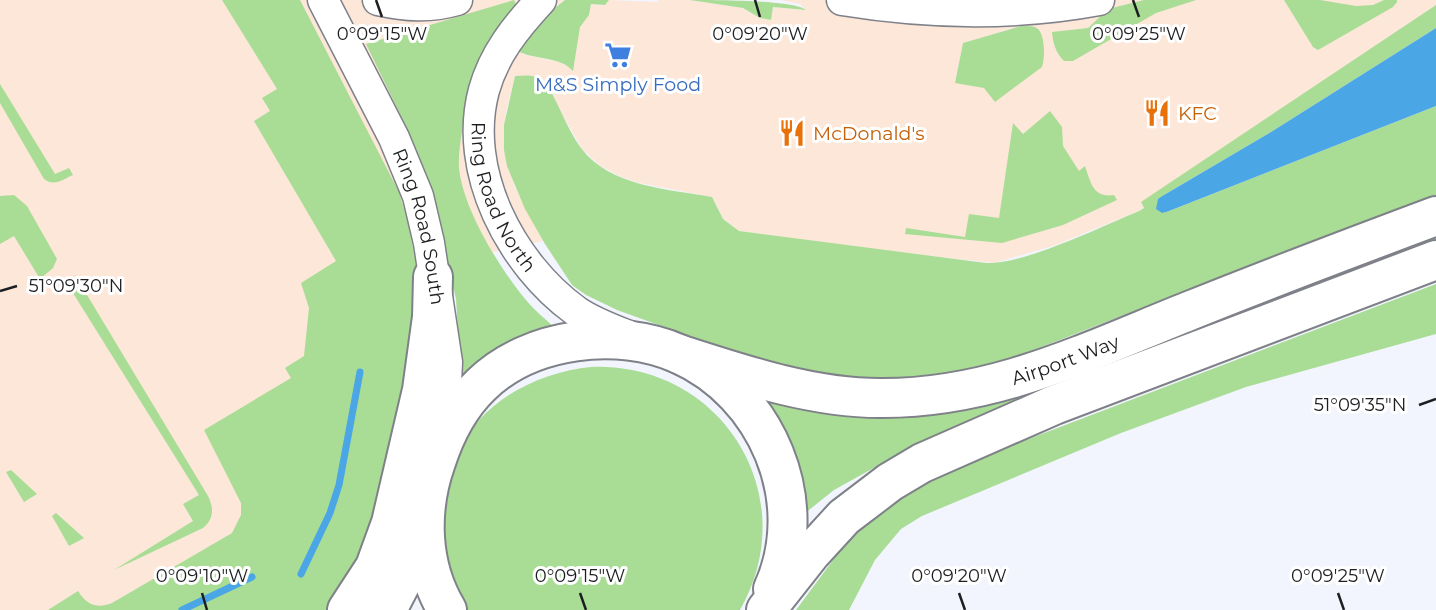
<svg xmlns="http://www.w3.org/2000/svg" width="1436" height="610" viewBox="0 0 1436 610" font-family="Montserrat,sans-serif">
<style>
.commercial{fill:#fce7d9;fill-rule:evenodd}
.green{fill:#a9dd95}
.water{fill:#4ba6e6}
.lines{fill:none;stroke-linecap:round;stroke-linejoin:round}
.stream{stroke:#4ba6e6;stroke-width:7}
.minor-casing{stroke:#7f8189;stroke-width:33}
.highway-casing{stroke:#7f8189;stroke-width:42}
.minor{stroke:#fff;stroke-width:30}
.highway{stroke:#fff;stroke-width:38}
.ticks{fill:none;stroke:#1d1e21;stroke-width:2.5}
.labels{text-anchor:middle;stroke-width:6;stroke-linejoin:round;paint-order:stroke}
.shop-label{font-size:19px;fill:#366cbe;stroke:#fff}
.food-label{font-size:19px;fill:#c56008;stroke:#fff;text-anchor:start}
.street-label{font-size:19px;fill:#1d1e21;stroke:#fff}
.ticks-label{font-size:18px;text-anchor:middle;fill:#1d1e21;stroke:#fff;stroke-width:6;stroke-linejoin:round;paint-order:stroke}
</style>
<rect width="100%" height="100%" fill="#f3f5fe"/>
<path class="commercial" d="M0,0H565L553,8L522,54L559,62L573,69L580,26L589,15L591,4L605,5L609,0L658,2V0H691L743,8L760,18L771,20L773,7L805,10L800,4L781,0H1436V5L1141,203L1144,207L1139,211L1053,246L994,263L877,250L739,231L723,219L712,197L639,183L621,177L599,165L582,149L542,79L515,76L506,112L504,150L515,187L543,241L401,273L287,610H0ZM1021,26H1028L955,83L963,43Z"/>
<g class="green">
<path d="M222,0H300L399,192L408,222L415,258L420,304L385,518L333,610H48L78,591C87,605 97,609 112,603L232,533L241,515V503L204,430L291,378L285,368L304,356L309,308L301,283L336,261L254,121L270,111L262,98L277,89Z"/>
<path d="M514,0L516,4C485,45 471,75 463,125C461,139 458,154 459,168C463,209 500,269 526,300C535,311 547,320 557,330L461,381L456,299L433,198L402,118L366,44Z"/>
<path d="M565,0H609L605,5L591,4L589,15L580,27L573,71C560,56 533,60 518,51L542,18Z"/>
<path d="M690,0C712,0 795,0 806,10L773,7L771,20L760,18L743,8Z"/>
<path d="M1144,0H1196L1156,13L1073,61H1064C1056,53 1053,44 1052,32L1088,28L1108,9Z"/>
<path d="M1284,0H1320L1356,6L1373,5L1384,0H1397V2L1393,7L1318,50L1313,47Z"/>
<path d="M1436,5V28L1271,132L1164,195L1169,211L1436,106V198L1352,226L970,375L881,382L810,375L678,332L617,310L586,295L572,285L545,244L525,209L507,166L504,150V125L515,76C529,75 538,74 547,85C560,106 567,129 581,148C610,187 669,189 712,197L723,219L739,231L986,263C1023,265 1103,226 1139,211L1144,208L1141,202Z"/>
<path d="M1021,26C1027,26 1035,25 1039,30C1045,38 1045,58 1042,67L995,102L984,88L955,83L963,43Z"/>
<path d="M0,84L55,174L69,168L73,175C64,179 54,187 44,179L0,103Z"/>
<path d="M1050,111L1062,127L1063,146L1079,171L1085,166C1091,183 1093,198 1114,195L1117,200L1063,225L1002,243L905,234L906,228L965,237L969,214L999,218L1013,123L1023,134Z"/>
<path d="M14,195L27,206L57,259L53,268L40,279L14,236L0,244V196Z"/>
<path d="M1424,241L1426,248L879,465L834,490L804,514L756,395L825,409L1317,280Z"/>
<path d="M75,275L208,496C214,508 214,519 203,528L114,570L193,521L183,504L199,495L73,293Z"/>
<path d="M1436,284V334L1246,387L1121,433L922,516L901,529L875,560L849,610H796L839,552L882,508L952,468Z"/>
<path d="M591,367C722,362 805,496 740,610H463C457,592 447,573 443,554C438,533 442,506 448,485C451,475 453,464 457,454C479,402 538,372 591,367Z"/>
<path d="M11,470L37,494L24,502L6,472Z"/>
<path d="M56,513L84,538L69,546L52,516Z"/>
</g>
<path class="water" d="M1436,28V106L1169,211L1162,213L1156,209L1158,199L1164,195L1271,132Z"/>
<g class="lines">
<g class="stream">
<path d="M301,574L330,513L339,485L360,372"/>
<path d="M182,610L252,577"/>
</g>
<defs>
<g id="minor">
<path id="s1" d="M323,0L394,138L418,196L429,243L447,362L446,383L438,440"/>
<path d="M378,0C406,6 429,8 457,0"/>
<path id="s2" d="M541,0C516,27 494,54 484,90C462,171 511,264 576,311C592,322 611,329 629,336"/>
<path d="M842,0C928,14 1013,16 1099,0"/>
</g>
<g id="highway">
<path id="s3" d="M679,354C744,375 812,398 880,398C993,399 1086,352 1189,311C1271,278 1353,247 1436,216"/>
<path d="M347,610L375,567L391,523L422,390L432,317L433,277"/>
<path d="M387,610L402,581L419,527"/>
<path d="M447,610C420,565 419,510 436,462C445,434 459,406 481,385C530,337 618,327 679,354C767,393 813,501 773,589"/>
<path d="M766,610L811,553L844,517L890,482L922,463L1054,405L1436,260"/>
</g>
</defs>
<use href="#minor" class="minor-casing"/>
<use href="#highway" class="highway-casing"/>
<use href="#minor" class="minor"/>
<use href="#highway" class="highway"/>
</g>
<path class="ticks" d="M376,0L382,17M755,0L760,17M1133,0L1139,17M0,291L17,286M1419,405L1436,399M202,593L207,610M580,593L586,610M959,593L965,610M1338,593L1344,610"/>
<defs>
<symbol id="supermarket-bare" viewBox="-9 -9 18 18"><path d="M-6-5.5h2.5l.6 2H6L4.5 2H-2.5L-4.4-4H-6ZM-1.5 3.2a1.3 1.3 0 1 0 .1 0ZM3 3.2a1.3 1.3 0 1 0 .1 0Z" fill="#3f7fe0" stroke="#fff" stroke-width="2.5" paint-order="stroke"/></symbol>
<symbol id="restaurant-bare" viewBox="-9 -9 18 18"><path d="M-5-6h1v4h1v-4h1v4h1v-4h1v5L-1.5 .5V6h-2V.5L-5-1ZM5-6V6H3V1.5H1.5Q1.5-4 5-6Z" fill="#e8710a" stroke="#fff" stroke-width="2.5" paint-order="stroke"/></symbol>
</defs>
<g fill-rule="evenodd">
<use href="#supermarket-bare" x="599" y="36" width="38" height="38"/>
<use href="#restaurant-bare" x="1138" y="94" width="38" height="38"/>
<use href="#restaurant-bare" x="773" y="114" width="38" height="38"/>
</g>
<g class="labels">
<g class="shop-label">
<text x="618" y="91">M&amp;S Simply Food</text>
</g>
<g class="food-label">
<text x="1178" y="120">KFC</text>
<text x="813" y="140">McDonald's</text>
</g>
<g class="street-label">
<text dy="7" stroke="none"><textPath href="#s2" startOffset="220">Ring Road North</textPath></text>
<text dy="7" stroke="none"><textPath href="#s1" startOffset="248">Ring Road South</textPath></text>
<text dy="7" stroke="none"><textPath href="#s3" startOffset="397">Airport Way</textPath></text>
</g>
</g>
<g class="ticks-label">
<text x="382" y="40">0°09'15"W</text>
<text x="760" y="40">0°09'20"W</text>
<text x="1139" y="40">0°09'25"W</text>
<text x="76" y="292">51°09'30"N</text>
<text x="1360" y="411">51°09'35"N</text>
<text x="202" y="582">0°09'10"W</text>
<text x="580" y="582">0°09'15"W</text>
<text x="959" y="582">0°09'20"W</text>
<text x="1338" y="582">0°09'25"W</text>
</g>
</svg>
